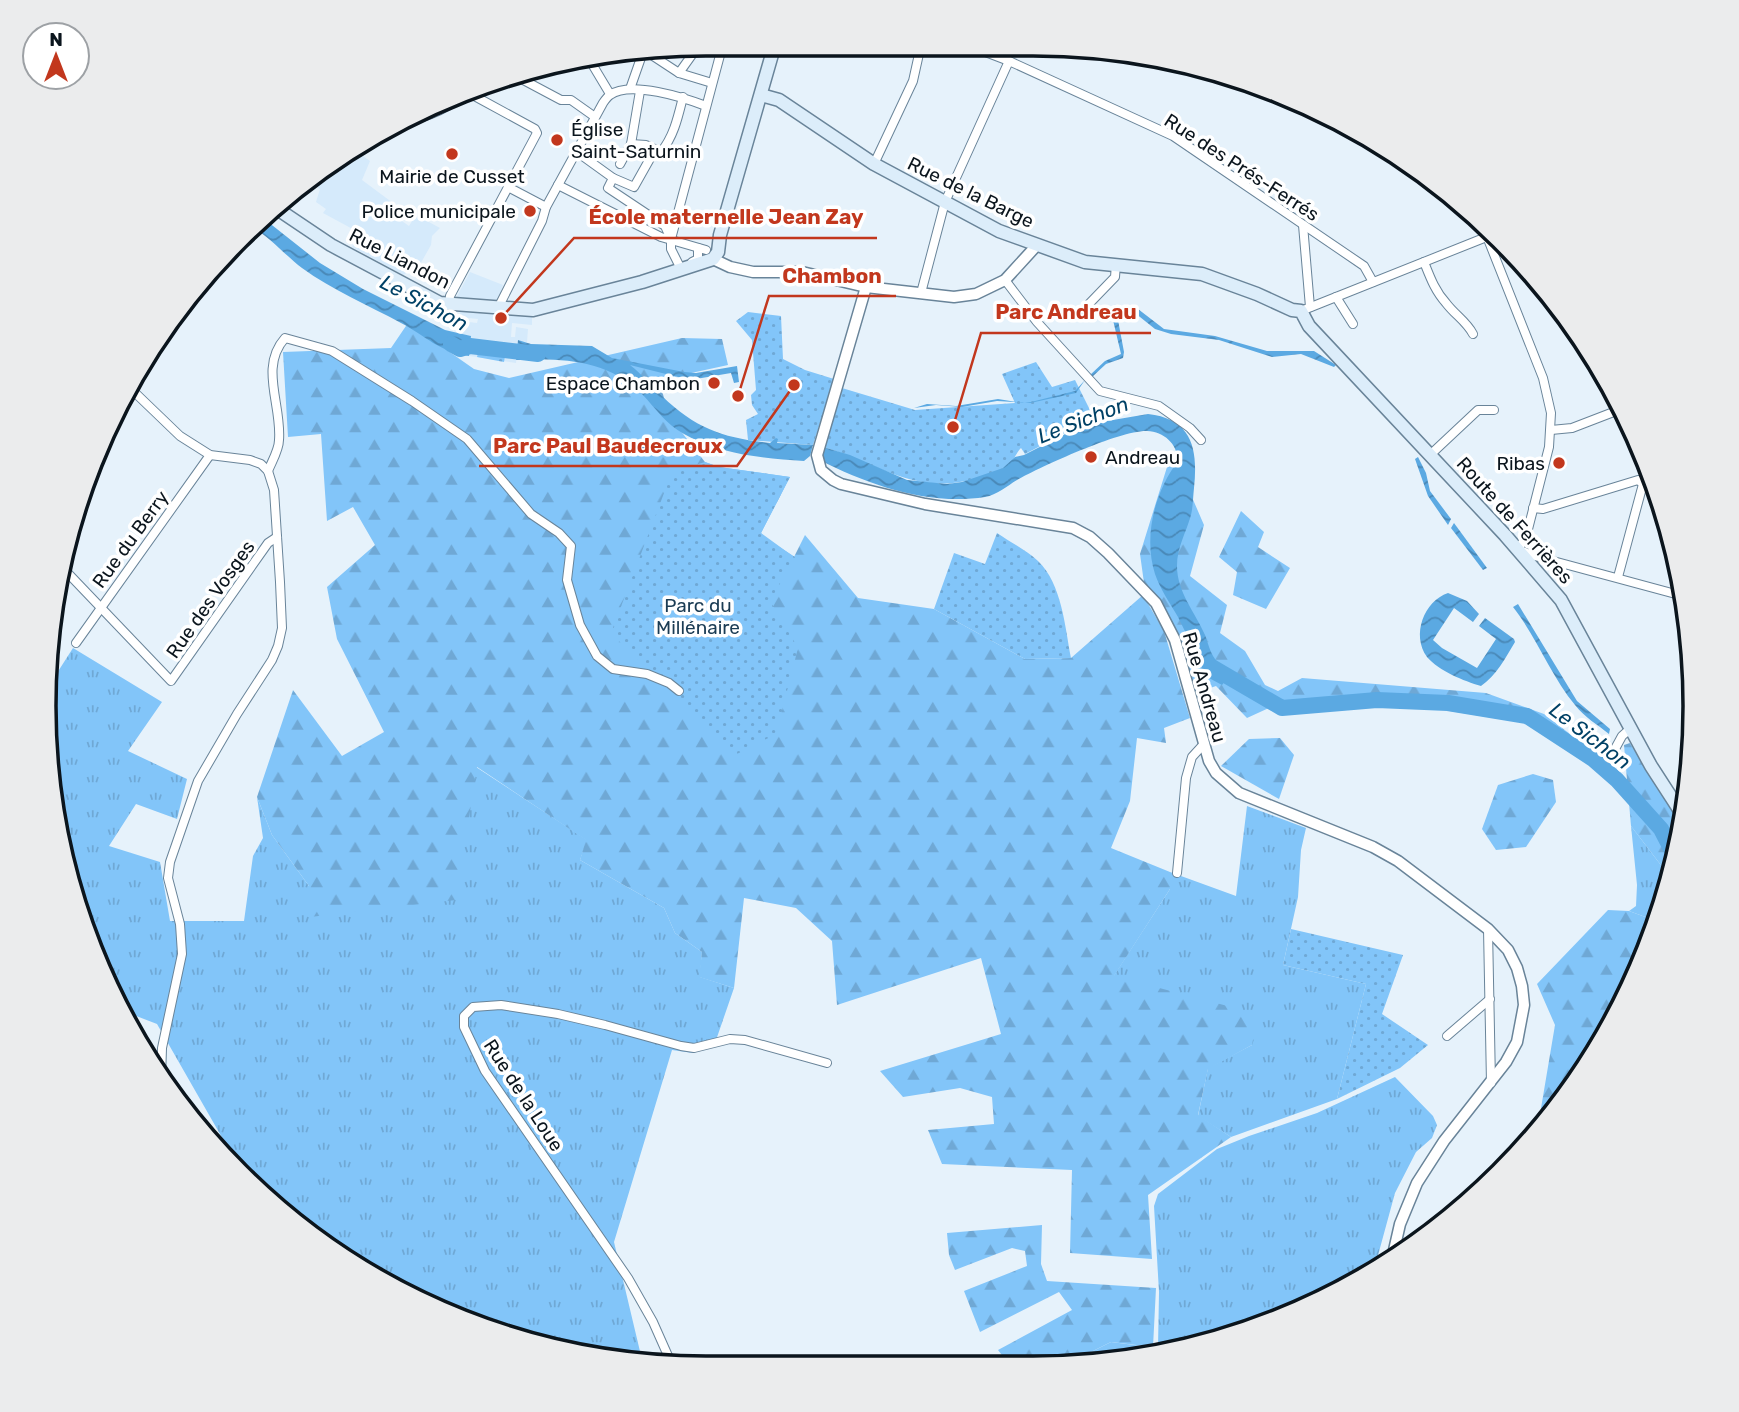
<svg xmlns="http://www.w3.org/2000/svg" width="1739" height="1412" viewBox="0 0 1739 1412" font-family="Rubik,sans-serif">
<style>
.built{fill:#d5eafb}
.grass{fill:url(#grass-tufts)}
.forest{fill:url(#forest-firs)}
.park{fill:url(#park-dots)}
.water{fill:url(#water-waves)}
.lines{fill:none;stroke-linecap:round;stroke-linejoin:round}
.river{stroke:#5ba9e2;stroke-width:16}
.minor-casing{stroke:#698499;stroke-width:10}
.tertiary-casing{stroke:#698499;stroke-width:13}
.secondary-casing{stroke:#698499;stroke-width:15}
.minor{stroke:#fff;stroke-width:8}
.tertiary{stroke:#fff;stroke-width:10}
.secondary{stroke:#dcedfa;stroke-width:12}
.poi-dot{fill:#c2371d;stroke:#fff;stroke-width:2.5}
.labels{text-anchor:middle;stroke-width:7;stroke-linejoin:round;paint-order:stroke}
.poi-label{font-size:19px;fill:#0b151d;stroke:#fff;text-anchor:end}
.street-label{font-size:19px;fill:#0b151d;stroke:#fff}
.park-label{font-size:19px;fill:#1b3c54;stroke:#fff}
.water-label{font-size:21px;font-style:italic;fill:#004166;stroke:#fff}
.rim{fill:none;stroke:#0b151d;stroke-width:3.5}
.leader{fill:none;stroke:#c2371d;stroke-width:2.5}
.callout-dot{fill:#c2371d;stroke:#fff;stroke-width:2.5}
.callout-label{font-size:21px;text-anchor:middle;font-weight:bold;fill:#c2371d;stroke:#fff;stroke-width:7;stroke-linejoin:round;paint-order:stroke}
</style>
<defs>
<pattern id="grass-tufts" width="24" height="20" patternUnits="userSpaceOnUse" patternTransform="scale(1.75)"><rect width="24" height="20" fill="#82c5f9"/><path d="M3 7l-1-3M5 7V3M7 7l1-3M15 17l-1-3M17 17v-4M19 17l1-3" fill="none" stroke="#6fa8d5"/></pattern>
<pattern id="forest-firs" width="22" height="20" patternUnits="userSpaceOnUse" patternTransform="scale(1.75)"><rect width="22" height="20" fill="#82c5f9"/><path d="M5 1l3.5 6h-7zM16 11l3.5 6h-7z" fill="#6fa8d5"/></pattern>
<pattern id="park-dots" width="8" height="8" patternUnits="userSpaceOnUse" patternTransform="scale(1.75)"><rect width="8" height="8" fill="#82c5f9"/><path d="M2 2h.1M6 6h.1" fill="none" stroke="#6fa8d5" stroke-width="1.8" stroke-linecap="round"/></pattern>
<pattern id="water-waves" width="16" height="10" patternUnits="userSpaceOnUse" patternTransform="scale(1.75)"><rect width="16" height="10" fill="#5ba9e2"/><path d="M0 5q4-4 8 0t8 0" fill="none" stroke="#4988b7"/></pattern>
</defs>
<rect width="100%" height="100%" fill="#e6f2fb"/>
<g class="built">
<path d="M353,149L370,161L362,180L401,209L396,217L409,226L416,215L440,228L432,236L431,245L414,275L408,272L403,275L352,247L360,233L323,213L326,209L316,202L320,189L310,182Z"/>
<path d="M470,272L503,285L501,291L510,314L532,317V325L512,323L511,337H515L516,327L528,329L527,342L518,341L516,363L469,356L471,336L459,334L461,321L477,323L478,319L459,317L461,309L457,296Z"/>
</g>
<g class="grass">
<path d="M73,648L162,702L128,751L187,779L177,819L136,804L109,846L160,862L170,921H244L253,856L263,838L257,797L272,835L309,886L476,767L587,840L580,860L664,908L675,933L702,952L700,977L734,988L714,1046L693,1053L672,1050L614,1242L643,1364L535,1346L413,1300L303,1231L240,1169L157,1024L118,1009L112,999L66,877L44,706L49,669L57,673Z"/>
<path d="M1247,806L1306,828L1301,850L1298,897L1283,965L1366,984L1337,1099L1231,1137L1198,1116L1208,1068L1252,1045L1113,977L1170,889V872L1236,896Z"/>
<path d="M1631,826L1670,877L1659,922L1629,911L1636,906L1637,885Z"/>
<path d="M1395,1077L1433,1116L1437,1125L1432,1138L1416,1152L1395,1193L1374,1270L1326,1300L1204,1346L1076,1367H1061L1111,1342L1158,1348L1159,1292L1154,1206L1158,1194L1217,1149L1249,1136L1317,1113Z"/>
</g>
<g class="forest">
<path d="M408,323L474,369L509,378L682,338L722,339L728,365L659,380L669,416L705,462L719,467L790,477L761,533L794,557L805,535L858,598L934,609L1025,659L1071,658L1143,595L1164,631L1190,718L1164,728L1166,743L1137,738L1130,801L1111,848L1170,872V889L1114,976L1235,1008L1256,1023L1252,1045L1208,1069L1198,1115L1231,1137L1148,1195L1152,1259L1070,1253L1072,1170L942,1164L928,1130L994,1124L992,1097L960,1088L903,1097L880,1071L1001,1034L981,958L837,1005L832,941L796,908L744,898L734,988L699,977L702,952L675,933L664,908L580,860L586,840L477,767L456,900L310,917L309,886L272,835L257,797L293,690L342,756L384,732L337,639L327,587L375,545L353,507L327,521L321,434L288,437L283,352L391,348Z"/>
<path d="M1172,451L1204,525L1190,576L1227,605L1220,633L1245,651L1265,685L1278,691L1302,678L1486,693L1544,714L1601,758L1595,768L1525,723L1431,708L1271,707L1247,718L1216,686L1196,693L1170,618L1144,583L1140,554Z"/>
<path d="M1241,511L1264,532L1258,547L1290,568L1266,609L1233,595L1237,572L1219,557Z"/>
<path d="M1280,738L1294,755L1279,799L1221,766L1249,739Z"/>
<path d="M1630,743L1682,826L1670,877L1631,826L1624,745Z"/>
<path d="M1533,774L1553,780L1556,802L1526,847L1496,850L1482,829L1498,785Z"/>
<path d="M1608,910L1629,911L1659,922L1607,1037L1531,1142L1537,1132L1555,1025L1537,984Z"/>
<path d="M1042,1225L1041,1264L1047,1281L1156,1288L1153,1347L1111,1342L1061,1367H1011L998,1350L1072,1310L1059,1292L980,1332L964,1291L1027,1266L1025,1251L1012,1248L955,1270L949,1255L947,1233Z"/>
</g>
<g class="park">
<path d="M748,312L781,316L783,359L805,370L834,379L813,445L748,440L746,420L758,414L752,405L751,395L756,390L752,340L736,321Z"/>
<path d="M481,340L507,343L504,362L477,357Z"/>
<path d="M1036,362L1052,387L1075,380L1094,418L1025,454L1021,448C1016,453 1014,460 1008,465C1001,471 992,473 983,476C918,499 882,464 823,447L842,388L915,410L1015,403L1002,374Z"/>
<path d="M705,462L719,467L790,477L761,533L764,537L795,557L770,601L798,648L776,734L733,756L611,633L672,472Z"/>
<path d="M997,533C1010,542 1026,550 1038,561C1062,584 1065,627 1071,658L1025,659L934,609L954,553L985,564Z"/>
<path d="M1291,929L1403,955L1382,1014L1428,1045L1400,1068L1337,1099L1366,984L1283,965Z"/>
</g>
<g class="water">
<path d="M263,218L320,263L363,289L445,330L471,336L469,356C438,351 427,337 401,323C368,305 332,290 302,268C286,256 267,234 251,227Z"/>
<path d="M1115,304L1124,352L1123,358L1106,364L1092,377L1090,375L1105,361L1121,354L1113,320Z"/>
<path d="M1138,309L1164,329L1215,336L1267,351H1314L1336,365L1334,367L1301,354L1272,357L1219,340L1171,334L1155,329L1135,313Z"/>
<path d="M518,340L531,344L592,346L612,358L684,372L696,373L737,366L739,382L734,383L731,373L690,380L630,365C642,374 651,386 662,396C696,429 724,438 770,443L776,438L778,439L777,443L813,445L810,456L804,461C763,458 721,455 684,434C666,424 656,409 642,394C607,359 562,358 516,360Z"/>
<path d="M1085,380L1076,393L1030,403L997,401L962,407L936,405L914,408L927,404L956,406L998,399L1022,403L1031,402L1075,391Z"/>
<path d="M1148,414C1193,419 1198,450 1194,488C1193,497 1193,507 1191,515C1186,533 1177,547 1177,566C1177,592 1195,612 1205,635C1208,643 1210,652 1215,659C1219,665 1226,670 1231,674L1222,685L1209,678L1204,671C1195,653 1187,635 1178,617C1170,603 1160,589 1155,574C1143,536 1155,491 1178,461C1177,443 1164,432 1147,431C1121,430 1042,466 1017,480C1007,486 997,495 985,497C929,506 868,485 820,460L823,447L850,455L907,480L947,484L962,482L1003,468L1015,457L1024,455L1075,429L1107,421Z"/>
<path d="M1418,457L1426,473L1430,491L1451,519L1448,525L1428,496L1415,459Z"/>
<path d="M1454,523L1487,568L1483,570L1451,528Z"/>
<path d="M1448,593L1467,601L1479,614L1473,622L1454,608L1433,640L1442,648L1477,668L1496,639L1479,626L1485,618L1514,639L1515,642C1506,657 1496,676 1481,686C1464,681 1439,671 1427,657C1411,635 1424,601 1448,593Z"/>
<path d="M1518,604L1577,701L1610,729L1609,734C1598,725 1584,717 1575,705C1551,676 1536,636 1513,607Z"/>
</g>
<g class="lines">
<g class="river">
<path d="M451,344L460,349L470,346L538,354"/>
<path d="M1210,666L1282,708L1377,700L1448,703L1527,716L1593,759L1617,780L1661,829L1675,856"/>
</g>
<defs>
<g id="minor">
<path d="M967,45L1009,61L1173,136L1364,266L1373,282"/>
<path d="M647,52L679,73L712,83"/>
<path d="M589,59L610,94"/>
<path d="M679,73L699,45"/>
<path d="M514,75L561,100H571L595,117"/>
<path d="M630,89L643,52"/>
<path d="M396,124C421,118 442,113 462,96"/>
<path d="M631,144L646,145L661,152C674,136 678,117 683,97"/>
<path d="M577,152L613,178L608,188L665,226L671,239V249L681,269"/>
<path d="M620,164L631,144L640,91"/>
<path d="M874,164L913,81L921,45"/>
<path d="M613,178L634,187L652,155"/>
<path d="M558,185L661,237L706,250"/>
<path d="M508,187L546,207"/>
<path d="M1480,219L1543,378L1551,413L1549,447L1526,537L1518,549L1531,555L1683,596"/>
<path d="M1303,225L1310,307"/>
<path d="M671,239L723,44"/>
<path d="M692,262L698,259V248"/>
<path d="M1424,262C1430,277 1435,291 1446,303C1455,315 1466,321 1473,334"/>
<path d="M1005,280L1037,322L1100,391L1159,406L1190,428L1201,440"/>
<path d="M921,293L945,202L1009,61"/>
<path d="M1336,297L1353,324"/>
<path d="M449,304L450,296L537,133L535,129L469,93"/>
<path d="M498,308L542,221L546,207L603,103C605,100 607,97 610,95C630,80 685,98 706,106"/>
<path d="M1085,308L1115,277L1116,264"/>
<path d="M1301,311L1494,234"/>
<path d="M128,386L180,436L210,455L250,460L261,464L268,471L274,490L280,582L282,628L278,646L272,660L237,714L198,781L170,862L168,878L180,924L182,954L162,1048L161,1078"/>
<path d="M1551,430L1572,428L1624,408"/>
<path d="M1430,455L1478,410H1494"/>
<path d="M268,471C272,461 279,450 279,440C282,405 259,367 285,338L332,351L412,401L467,439L531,514L559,533L571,546L567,580L580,625L597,656L613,669L647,674L669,683L679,691"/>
<path d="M1533,508L1543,509L1638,480L1643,484L1618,577"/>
<path d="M62,567L171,681L268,543L277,537"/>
<path d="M76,643L210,455"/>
<path d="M1610,758L1622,736L1631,728"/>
<path d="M1177,873L1186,778L1192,757L1203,745"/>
<path d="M1488,929L1491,1083"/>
<path d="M1447,1036L1490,999"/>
<path d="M673,1367L653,1322L628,1278L485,1071L464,1027V1016L473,1007L501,1005L558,1014L605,1025L681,1046L694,1048L730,1039L745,1040L827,1063"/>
</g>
<g id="tertiary">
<path d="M713,259L730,267L753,272H802L866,287L954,297L976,294L1005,280L1037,245"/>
<path d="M866,287L817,455L821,470L833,480L841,484L925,504L1073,528L1090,537L1108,553L1156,603L1175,640L1209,761L1216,773L1239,793L1373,847L1398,861L1488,929L1508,950L1517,968L1522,986L1524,1005L1517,1042L1506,1062L1444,1141L1417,1183L1400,1224L1392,1259"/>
</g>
<g id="secondary">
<path d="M761,95L779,100L874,164L999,231L1085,262L1202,274L1257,294L1292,310L1301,311L1309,326L1505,535L1561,600L1651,766L1684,817"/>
<path d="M276,208L331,245L440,303L533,310L642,282L713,259L718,252L720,235L775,44"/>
</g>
</defs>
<use href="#minor" class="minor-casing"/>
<use href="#tertiary" class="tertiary-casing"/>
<use href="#secondary" class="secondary-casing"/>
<use href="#minor" class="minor"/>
<use href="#tertiary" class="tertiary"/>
<use href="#secondary" class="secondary"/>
</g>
<g class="poi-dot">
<circle cx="557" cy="140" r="7"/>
<circle cx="452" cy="154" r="7"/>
<circle cx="530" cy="211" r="7"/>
<circle cx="714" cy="383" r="7"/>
<circle cx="1091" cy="457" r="7"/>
<circle cx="1559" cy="463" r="7"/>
</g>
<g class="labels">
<g class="poi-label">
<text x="571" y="136" text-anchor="start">Église<tspan x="571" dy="22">Saint-Saturnin</tspan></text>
<text x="452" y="183" text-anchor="middle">Mairie de Cusset</text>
<text x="516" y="218">Police municipale</text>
<text x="700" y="390">Espace Chambon</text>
<text x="1105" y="464" text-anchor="start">Andreau</text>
<text x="1545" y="470">Ribas</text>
</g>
<g class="street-label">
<text transform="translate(1242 167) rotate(33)" y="7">Rue des Prés-Ferrés</text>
<text transform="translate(971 192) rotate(26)" y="7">Rue de la Barge</text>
<text transform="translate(400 258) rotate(27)" y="7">Rue Liandon</text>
<text transform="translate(1515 520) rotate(48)" y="7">Route de Ferrières</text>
<text transform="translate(130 539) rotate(-54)" y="7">Rue du Berry</text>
<text transform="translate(210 599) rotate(-55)" y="7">Rue des Vosges</text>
<text transform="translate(1205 687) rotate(74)" y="7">Rue Andreau</text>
<text transform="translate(524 1095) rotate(57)" y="7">Rue de la Loue</text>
</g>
<g class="park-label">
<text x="698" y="612">Parc du<tspan x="698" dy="22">Millénaire</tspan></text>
</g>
<g class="water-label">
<text transform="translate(424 303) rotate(28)" y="7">Le Sichon</text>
<text transform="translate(1083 420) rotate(-21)" y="7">Le Sichon</text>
<text transform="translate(1590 736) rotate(37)" y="7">Le Sichon</text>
</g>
</g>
<path d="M0 0H1739V1412H0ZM706 56H1033A650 650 0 0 1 1683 706V706A650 650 0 0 1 1033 1356H706A650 650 0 0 1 56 706V706A650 650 0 0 1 706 56Z" fill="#ebeced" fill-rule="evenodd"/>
<path class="rim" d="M706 56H1033A650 650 0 0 1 1683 706V706A650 650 0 0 1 1033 1356H706A650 650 0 0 1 56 706V706A650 650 0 0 1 706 56Z"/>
<path class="leader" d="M501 318L574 238H877M738 396L769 296H896M953 427L981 333H1151M794 385L737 466H479"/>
<g class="callout-dot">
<circle cx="501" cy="318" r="7"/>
<circle cx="738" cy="396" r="7"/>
<circle cx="953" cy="427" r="7"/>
<circle cx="794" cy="385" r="7"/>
</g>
<g class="callout-label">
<text x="726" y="224">École maternelle Jean Zay</text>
<text x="832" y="283">Chambon</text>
<text x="1066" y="319">Parc Andreau</text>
<text x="608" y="453">Parc Paul Baudecroux</text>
</g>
<g transform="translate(56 56)"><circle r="33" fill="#ffffff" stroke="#9da1a5" stroke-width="2"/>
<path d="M0-5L12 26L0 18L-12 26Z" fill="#c2371d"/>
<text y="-10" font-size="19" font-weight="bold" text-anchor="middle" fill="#0b151d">N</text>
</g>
</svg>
